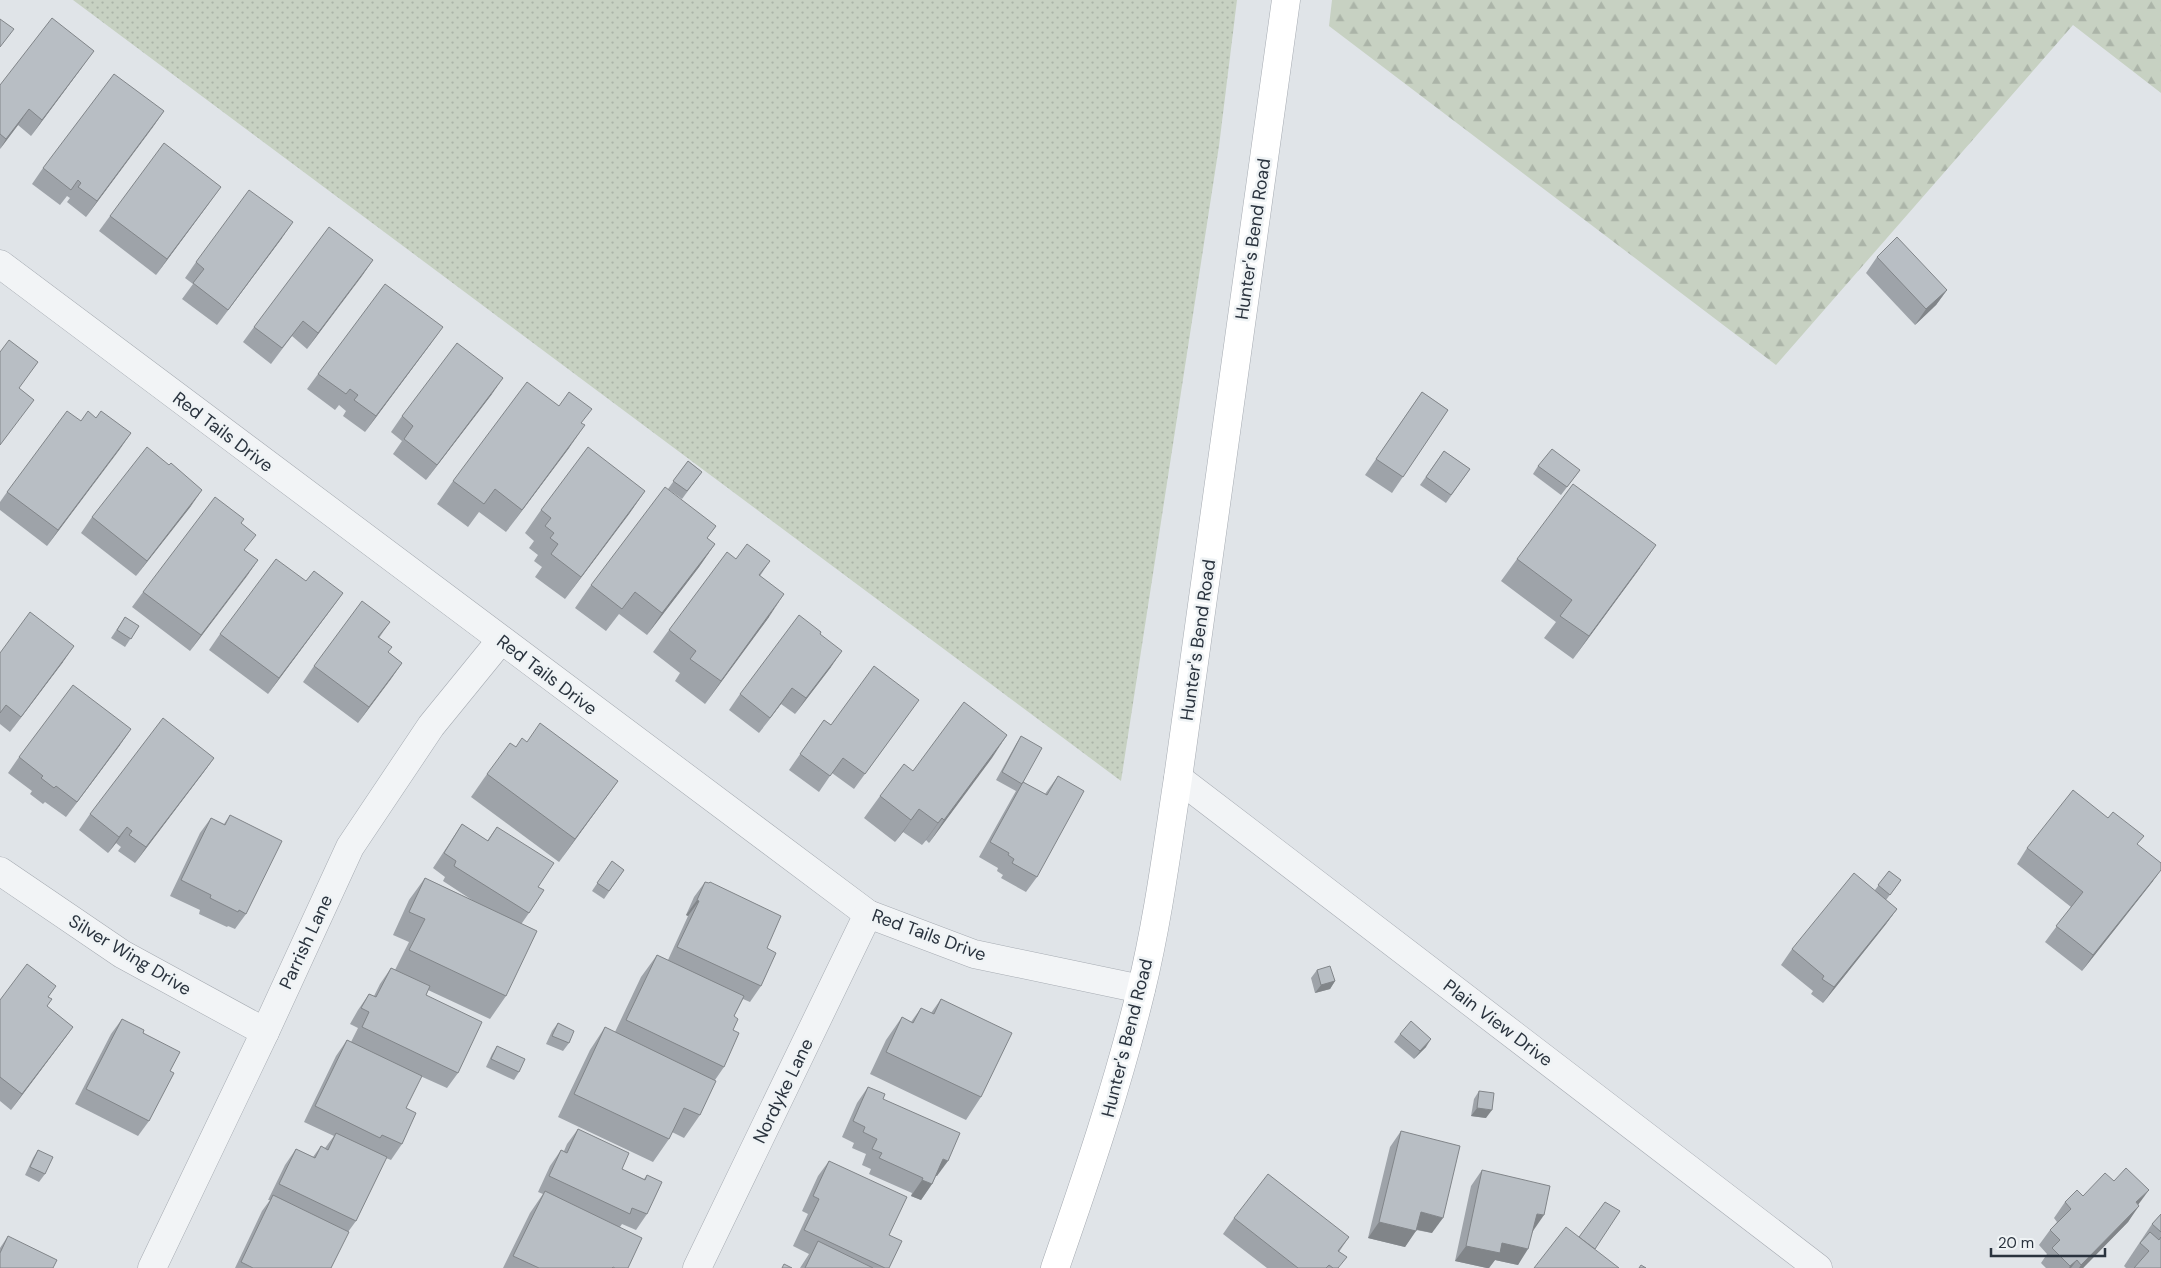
<svg xmlns="http://www.w3.org/2000/svg" width="2161" height="1268" viewBox="0 0 2161 1268" font-family="'DM Sans',sans-serif">
<style>
.grass{fill:url(#grass-dots)}
.forest{fill:url(#forest-firs)}
.lines{fill:none;stroke-linecap:round;stroke-linejoin:round}
.street-casing{stroke:#a6abb2;stroke-width:29}
.secondary-casing{stroke:#a6abb2;stroke-width:29}
.street{stroke:#f2f4f6;stroke-width:28}
.secondary{stroke:#fff;stroke-width:28}
.wall{fill:#9ea3a9}
.shaded-wall{fill:#818589}
.building{fill:#b8bec4;stroke:#818589}
.labels{text-anchor:middle;stroke-width:5;stroke-linejoin:round;paint-order:stroke}
.street-label{font-size:18px;fill:#2a333e;stroke:#eff3f5}
</style>
<defs>
<pattern id="grass-dots" width="8" height="8" patternUnits="userSpaceOnUse" patternTransform="scale(1.25)"><rect width="8" height="8" fill="#c7d1c2"/><path d="M2 2h.1M6 6h.1" fill="none" stroke="#abb4a8" stroke-width="1.8" stroke-linecap="round"/></pattern>
<pattern id="forest-firs" width="22" height="20" patternUnits="userSpaceOnUse" patternTransform="scale(1.25)"><rect width="22" height="20" fill="#c7d1c2"/><path d="M5 1l3.5 6h-7zM16 11l3.5 6h-7z" fill="#abb4a8"/></pattern>
</defs>
<rect width="100%" height="100%" fill="#e0e4e8"/>
<path class="grass" d="M73,0H1237L1219,146L1121,781Z"/>
<path class="forest" d="M1332,0H2161V93L2073,25L1776,365L1329,26Z"/>
<g class="lines">
<defs>
<g id="street">
<path d="M0,264L868,914L974,954L1141,989"/>
<path d="M1178,778L1818,1268"/>
<path d="M0,871L122,954L265,1032"/>
<path d="M152,1268L265,1032L350,847L431,726L501,640"/>
<path d="M697,1268L868,914"/>
</g>
<path id="secondary" d="M1055,1268C1087,1176 1118,1085 1141,990C1158,920 1167,849 1178,778L1286,0"/>
</defs>
<use href="#street" class="street-casing"/>
<use href="#secondary" class="secondary-casing"/>
<use href="#street" class="street"/>
<use href="#secondary" class="secondary"/>
</g>
<g class="wall">
<path d="M83,66L31,136L18,125L0,149V85Z"/>
<path d="M164,111L86,217L67,202L70,198L67,196L60,205L32,184L43,168Z"/>
<path d="M210,202L156,275L99,231L110,216Z"/>
<path d="M282,238L217,325L182,299L193,284L185,278L196,262Z"/>
<path d="M1877,257L1947,290L1936,305L1915,325L1866,273Z"/>
<path d="M373,260L307,349L292,336L271,364L243,342L254,327Z"/>
<path d="M432,342L365,432L343,416L346,411L339,405L335,410L307,389L318,374Z"/>
<path d="M1422,392L1448,410L1392,493L1365,475Z"/>
<path d="M492,394L426,480L393,454L402,441L391,432L402,416Z"/>
<path d="M96,418L131,433L47,546L0,510V502L7,492L81,421Z"/>
<path d="M581,423L569,448L506,532L479,512L468,527L437,504L453,481Z"/>
<path d="M1444,451L1470,469L1446,503L1420,485Z"/>
<path d="M688,461L702,472L682,499L668,489Z"/>
<path d="M1538,466L1580,470L1561,495L1533,474Z"/>
<path d="M645,491L629,514L565,599L535,577L542,567L534,561L538,555L529,548L534,541L525,533L541,510Z"/>
<path d="M191,506L136,576L81,533L92,517Z"/>
<path d="M241,524L245,551L258,560L190,651L132,607L143,592Z"/>
<path d="M716,526L707,538L715,544L699,567L647,635L619,614L606,631L575,608L591,585Z"/>
<path d="M736,559L770,561L760,576L769,617L705,704L675,681L680,673L653,652L669,630Z"/>
<path d="M1517,559L1640,568L1573,659L1544,638L1556,622L1501,581Z"/>
<path d="M306,581L343,593L268,694L209,650L220,634Z"/>
<path d="M125,617L139,626L125,647L111,638Z"/>
<path d="M390,622L379,638L388,652L402,663L358,723L303,682L314,666Z"/>
<path d="M820,634L831,667L795,714L781,704L759,733L729,710L740,694Z"/>
<path d="M0,653L63,662L10,732L0,724Z"/>
<path d="M908,715L854,789L832,773L819,792L789,770L824,720L831,725Z"/>
<path d="M1007,735L929,843L926,840L922,845L903,832L895,842L864,818L880,796L913,771Z"/>
<path d="M1021,736L1023,782L1045,794L1058,776L1037,877L1026,892L1001,878L1003,875L997,871L998,868L979,857L1012,798L1016,791L996,780L1016,744Z"/>
<path d="M527,742L618,781L559,862L471,797L487,774L516,747Z"/>
<path d="M120,745L66,817L45,802L43,804L30,794L32,791L8,773L19,757Z"/>
<path d="M214,758L203,773L135,863L118,851L121,847L116,843L108,853L79,830L90,814Z"/>
<path d="M230,815L246,914L235,929L228,926L227,927L199,914L200,910L170,896L200,833L211,818L224,824Z"/>
<path d="M462,824L487,841L497,827L538,887L529,913L522,923L506,996L490,1019L428,990L426,995L458,1073L447,1088L418,1075L406,1108L402,1144L391,1160L386,1158L356,1221L348,1232L331,1268H235L262,1211L270,1200H268L285,1165L296,1149L313,1157L321,1146L325,1148L334,1136L304,1122L336,1056L347,1040L351,1042L358,1028L350,1024L358,1010L369,994L374,996L380,984L391,968L395,970L409,942L393,935L409,900L425,878L472,900L443,881L445,877L433,868Z"/>
<path d="M2138,845L2153,881L2082,971L2045,942L2071,907L2017,864L2027,848Z"/>
<path d="M612,861L624,870L604,899L592,891Z"/>
<path d="M1889,871L1901,880L1886,900L1897,909L1886,924L1823,1003L1811,994L1813,991L1781,965L1792,949L1875,890Z"/>
<path d="M705,882L767,948L761,986L750,1002L743,999L734,1016L733,1030L724,1067L715,1080L700,1115L684,1138L672,1132L669,1139L653,1162L558,1117L590,1050L605,1027L615,1032L641,977L657,955L668,960L688,916L686,915L694,897Z"/>
<path d="M1317,970L1335,981L1330,989L1315,993L1311,978Z"/>
<path d="M48,997L47,1007L73,1027L11,1110L0,1101V1000Z"/>
<path d="M941,999L981,1097L966,1120L870,1074L886,1040L902,1017L911,1022L921,1008L931,1013Z"/>
<path d="M122,1019L143,1033L170,1071L149,1121L138,1136L75,1104L111,1034Z"/>
<path d="M558,1023L569,1043L563,1051L546,1044L552,1031Z"/>
<path d="M1400,1034L1426,1047L1414,1059L1394,1042Z"/>
<path d="M497,1046L519,1072L514,1080L486,1067L492,1054Z"/>
<path d="M868,1087L883,1099L937,1176H936L932,1184L921,1200L911,1196L912,1193L869,1174L871,1169L862,1165L866,1154L852,1148L854,1143L842,1137L857,1103Z"/>
<path d="M1479,1091L1486,1118L1471,1116L1474,1099Z"/>
<path d="M578,1129L622,1169L644,1179L647,1175V1214L636,1230L622,1224L620,1227L628,1268H503L530,1213L543,1194L538,1192L550,1166L561,1150L564,1151L567,1144Z"/>
<path d="M1401,1131L1432,1233L1416,1230L1405,1247L1368,1238L1390,1147Z"/>
<path d="M38,1150L45,1174L39,1182L25,1175L33,1158Z"/>
<path d="M829,1161L889,1235V1268H800L809,1254L793,1246L808,1214L802,1211L818,1176Z"/>
<path d="M1482,1170L1533,1231L1518,1265L1495,1260L1489,1268H1487L1455,1261L1471,1186Z"/>
<path d="M2083,1196L2138,1205L2128,1222L2083,1268H2046L2041,1263L2047,1254L2039,1245L2050,1230L2057,1222L2054,1218L2065,1202Z"/>
<path d="M2161,1214V1268H2126L2124,1266L2152,1224Z"/>
<path d="M1234,1218L1349,1237L1339,1252V1268H1267L1223,1234Z"/>
<path d="M8,1236L0,1268V1248Z"/>
</g>
<g class="shaded-wall">
<path d="M94,51L83,66L31,136L42,120Z"/>
<path d="M29,109L18,125L0,149L6,139Z"/>
<path d="M164,111L153,127L86,217L97,201Z"/>
<path d="M221,187L210,202L156,275L167,259Z"/>
<path d="M293,222L282,238L217,325L228,310Z"/>
<path d="M373,260L362,276L307,349L318,333Z"/>
<path d="M1947,290L1936,305L1915,325L1926,309Z"/>
<path d="M443,327L432,342L365,432L376,416Z"/>
<path d="M503,378L492,394L426,480L437,465Z"/>
<path d="M585,425L569,448L506,532L522,510Z"/>
<path d="M131,433L120,449L47,546L58,530Z"/>
<path d="M202,490L191,506L136,576L147,561Z"/>
<path d="M645,491L629,514L565,599L581,577Z"/>
<path d="M715,544L699,567L647,635L662,613Z"/>
<path d="M1656,545L1640,568L1573,659L1589,636Z"/>
<path d="M258,560L247,576L190,651L201,635Z"/>
<path d="M343,593L332,608L268,694L279,678Z"/>
<path d="M784,594L769,617L705,704L721,681Z"/>
<path d="M74,646L63,662L10,732L21,717Z"/>
<path d="M842,651L831,667L795,714L806,698Z"/>
<path d="M402,663L391,679L358,723L369,707Z"/>
<path d="M792,688L781,704L759,733Z"/>
<path d="M131,729L120,745L66,817L77,802Z"/>
<path d="M1007,735L992,758L929,843L944,820Z"/>
<path d="M214,758L203,773L135,863L146,847Z"/>
<path d="M618,781L602,803L559,862L575,839Z"/>
<path d="M919,809L903,832L895,842Z"/>
<path d="M942,818L926,840L922,845L938,823Z"/>
<path d="M127,827L116,843L108,853L119,837Z"/>
<path d="M2161,870L2153,881L2082,971L2093,955Z"/>
<path d="M697,900L699,901L688,916L686,915Z"/>
<path d="M1897,909L1886,924L1823,1003L1834,987Z"/>
<path d="M1335,981L1330,989L1315,993L1321,985Z"/>
<path d="M73,1027L62,1042L11,1110L22,1094Z"/>
<path d="M1431,1039L1426,1047L1414,1059L1420,1051Z"/>
<path d="M1477,1108L1492,1110L1486,1118L1471,1116Z"/>
<path d="M943,1159L948,1161L937,1176L932,1175Z"/>
<path d="M922,1180L932,1184L921,1200L911,1196Z"/>
<path d="M2149,1190L2138,1205L2136,1202Z"/>
<path d="M2139,1206L2128,1222L2083,1268H2079L2081,1265Z"/>
<path d="M1421,1212L1443,1218L1432,1233L1410,1228Z"/>
<path d="M1537,1214L1544,1215L1533,1231L1526,1229Z"/>
<path d="M1379,1222L1416,1231L1405,1247L1368,1238Z"/>
<path d="M1502,1243L1528,1249L1518,1265L1495,1260L1489,1268H1487L1455,1261L1466,1246Z"/>
<path d="M2077,1260L2071,1268H2069L2070,1266Z"/>
</g>
<g class="building">
<path d="M52,18L94,51L42,120L29,109L6,139L0,134V85Z"/>
<path d="M0,19L14,29L0,47Z"/>
<path d="M114,74L164,111L97,201L78,187L81,183L78,180L71,190L43,168Z"/>
<path d="M164,143L221,187L167,259L110,216Z"/>
<path d="M249,190L293,222L228,310L193,283L204,269L196,262Z"/>
<path d="M329,227L373,260L318,333L303,321L282,348L254,327Z"/>
<path d="M1897,237L1947,290L1926,309L1877,257Z"/>
<path d="M385,284L443,327L376,416L354,400L358,395L350,389L346,394L318,374Z"/>
<path d="M9,340L38,362L19,388L34,400L0,445V352Z"/>
<path d="M457,343L503,378L437,465L404,439L413,426L402,416Z"/>
<path d="M527,382L559,406L569,392L592,409L581,423L585,425L522,510L495,489L484,504L453,481Z"/>
<path d="M1422,392L1448,410L1403,477L1376,459Z"/>
<path d="M67,411L81,421L88,411L96,418L101,411L131,433L58,530L7,492Z"/>
<path d="M147,447L169,465L171,463L202,490L147,561L92,517Z"/>
<path d="M588,447L645,491L581,577L551,554L558,544L550,538L554,533L545,526L551,518L541,510Z"/>
<path d="M1552,449L1580,470L1567,487L1538,466Z"/>
<path d="M1444,451L1470,469L1451,495L1426,477Z"/>
<path d="M688,461L702,472L687,491L673,481Z"/>
<path d="M1573,484L1656,545L1589,636L1560,616L1572,600L1517,559Z"/>
<path d="M665,487L716,526L707,538L715,544L662,613L635,592L622,609L591,585Z"/>
<path d="M215,497L244,519L241,523L256,535L244,550L258,560L201,635L143,592Z"/>
<path d="M747,544L770,561L759,575L784,594L721,681L690,659L696,651L669,630L727,552L736,559Z"/>
<path d="M276,559L306,581L314,571L343,593L279,678L220,634Z"/>
<path d="M362,601L390,622L378,637L392,647L388,652L402,663L369,707L314,666Z"/>
<path d="M30,612L74,646L21,717L6,705L0,713V653Z"/>
<path d="M799,615L821,632L820,634L842,651L806,698L792,688L770,718L740,694Z"/>
<path d="M125,617L139,626L131,639L117,630Z"/>
<path d="M874,666L919,700L865,774L843,758L830,776L800,754L824,720L831,725Z"/>
<path d="M73,685L131,729L77,802L56,786L54,788L41,778L43,776L19,757Z"/>
<path d="M964,702L1007,735L944,820L942,818L938,823L919,809L911,820L880,796L904,764L913,771Z"/>
<path d="M163,718L214,758L146,847L129,835L132,831L127,827L119,837L90,814Z"/>
<path d="M540,723L618,781L575,839L487,774L510,743L516,747L522,738L527,742Z"/>
<path d="M1021,736L1042,748L1022,784L1002,772Z"/>
<path d="M1058,776L1084,791L1037,877L1012,863L1014,859L1008,855L1009,853L990,842L1023,782L1047,795Z"/>
<path d="M2073,790L2108,818L2113,812L2144,836L2137,844L2161,863V870L2093,955L2056,926L2083,892L2027,848Z"/>
<path d="M230,815L282,841L246,914L239,910L238,912L210,898L211,895L181,880L211,818L225,825Z"/>
<path d="M462,824L488,841L497,827L554,863L538,887L544,890L529,913L454,866L456,861L444,853Z"/>
<path d="M612,861L624,870L609,891L597,883Z"/>
<path d="M1889,871L1901,880L1890,895L1878,885Z"/>
<path d="M1854,873L1897,909L1834,987L1822,979L1824,976L1792,949Z"/>
<path d="M425,878L537,931L506,996L409,950L425,919L409,912Z"/>
<path d="M705,882L709,883L710,882L781,916L767,948L776,953L761,986L677,947L699,901L697,900Z"/>
<path d="M657,955L744,996L734,1016L738,1019L733,1030L739,1033L724,1067L626,1020Z"/>
<path d="M27,964L56,986L48,997L52,999L47,1006L73,1027L22,1094L0,1077V1000Z"/>
<path d="M1330,966L1335,981L1321,985L1317,970Z"/>
<path d="M391,968L430,986L426,995L482,1022L458,1073L362,1027L369,1012L361,1008L369,994L376,997Z"/>
<path d="M941,999L1012,1033L981,1097L886,1052L902,1017L913,1023L921,1008L934,1014Z"/>
<path d="M122,1019L144,1030L143,1033L180,1052L170,1071L174,1073L149,1121L86,1089Z"/>
<path d="M1411,1021L1431,1039L1420,1051L1400,1034Z"/>
<path d="M558,1023L574,1031L569,1043L552,1036Z"/>
<path d="M605,1027L716,1081L700,1115L684,1108L669,1139L574,1094Z"/>
<path d="M347,1040L422,1076L406,1108L416,1113L402,1144L382,1135L380,1138L315,1106Z"/>
<path d="M497,1046L525,1059L519,1072L491,1059Z"/>
<path d="M868,1087L885,1094L883,1099L960,1133L948,1161L943,1159L932,1184L922,1180L923,1178L879,1158L882,1153L872,1149L877,1139L863,1132L865,1127L853,1121Z"/>
<path d="M1479,1091L1494,1093L1492,1110L1477,1108Z"/>
<path d="M578,1129L629,1153L622,1169L645,1180L647,1175L662,1182L647,1214L632,1208L630,1214L549,1176L561,1150L567,1153Z"/>
<path d="M1401,1131L1460,1146L1443,1218L1421,1212L1416,1231L1379,1222Z"/>
<path d="M336,1133L387,1157L356,1221L279,1184L296,1149L315,1158L321,1146L328,1150Z"/>
<path d="M38,1150L53,1157L45,1174L30,1167Z"/>
<path d="M829,1161L907,1197L889,1235L902,1241L889,1268H885L804,1230L819,1199L813,1196Z"/>
<path d="M2126,1168L2149,1190L2136,1202L2139,1206L2081,1265L2077,1260L2070,1266L2052,1248L2060,1240L2050,1230L2071,1209L2065,1202L2077,1190L2083,1196L2105,1173L2114,1181Z"/>
<path d="M1482,1170L1550,1186L1544,1215L1537,1214L1528,1249L1502,1243L1500,1253L1466,1246Z"/>
<path d="M1268,1174L1349,1237L1338,1251L1347,1257L1338,1268H1333L1329,1265L1326,1268H1298L1234,1218Z"/>
<path d="M545,1191L642,1238L628,1268H615L613,1267L612,1268H539L513,1256Z"/>
<path d="M273,1195L349,1232L331,1268H253L241,1262Z"/>
<path d="M1605,1202L1620,1211L1595,1249L1579,1237Z"/>
<path d="M2161,1214V1232L2152,1224Z"/>
<path d="M1566,1227L1619,1268H1534Z"/>
<path d="M2150,1232L2159,1240L2161,1237V1268H2134L2149,1251L2140,1243Z"/>
<path d="M8,1236L57,1260L53,1268H0V1253Z"/>
<path d="M818,1241L873,1268H805Z"/>
<path d="M784,1264L792,1268H782Z"/>
<path d="M1641,1265L1646,1268H1639Z"/>
</g>
<g class="labels">
<g class="street-label">
<text transform="translate(1253 239) rotate(-82)" y="6">Hunter's Bend Road</text>
<text transform="translate(223 432) rotate(37)" y="6">Red Tails Drive</text>
<text transform="translate(1198 640) rotate(-82)" y="6">Hunter's Bend Road</text>
<text transform="translate(547 675) rotate(37)" y="6">Red Tails Drive</text>
<text transform="translate(929 935) rotate(20)" y="6">Red Tails Drive</text>
<text transform="translate(306 942) rotate(-65)" y="6">Parrish Lane</text>
<text transform="translate(130 955) rotate(31)" y="6">Silver Wing Drive</text>
<text transform="translate(1498 1023) rotate(37)" y="6">Plain View Drive</text>
<text transform="translate(1127 1038) rotate(-76)" y="6">Hunter's Bend Road</text>
<text transform="translate(783 1091) rotate(-64)" y="6">Nordyke Lane</text>
</g>
</g>
<path d="M1991 1248v8h114v-8" fill="none" stroke="#2a333e" stroke-width="2.5"/>
<text x="1998" y="1248" font-size="15" fill="#2a333e" stroke="#eff3f5" stroke-width="4" paint-order="stroke">20 m</text>
</svg>
